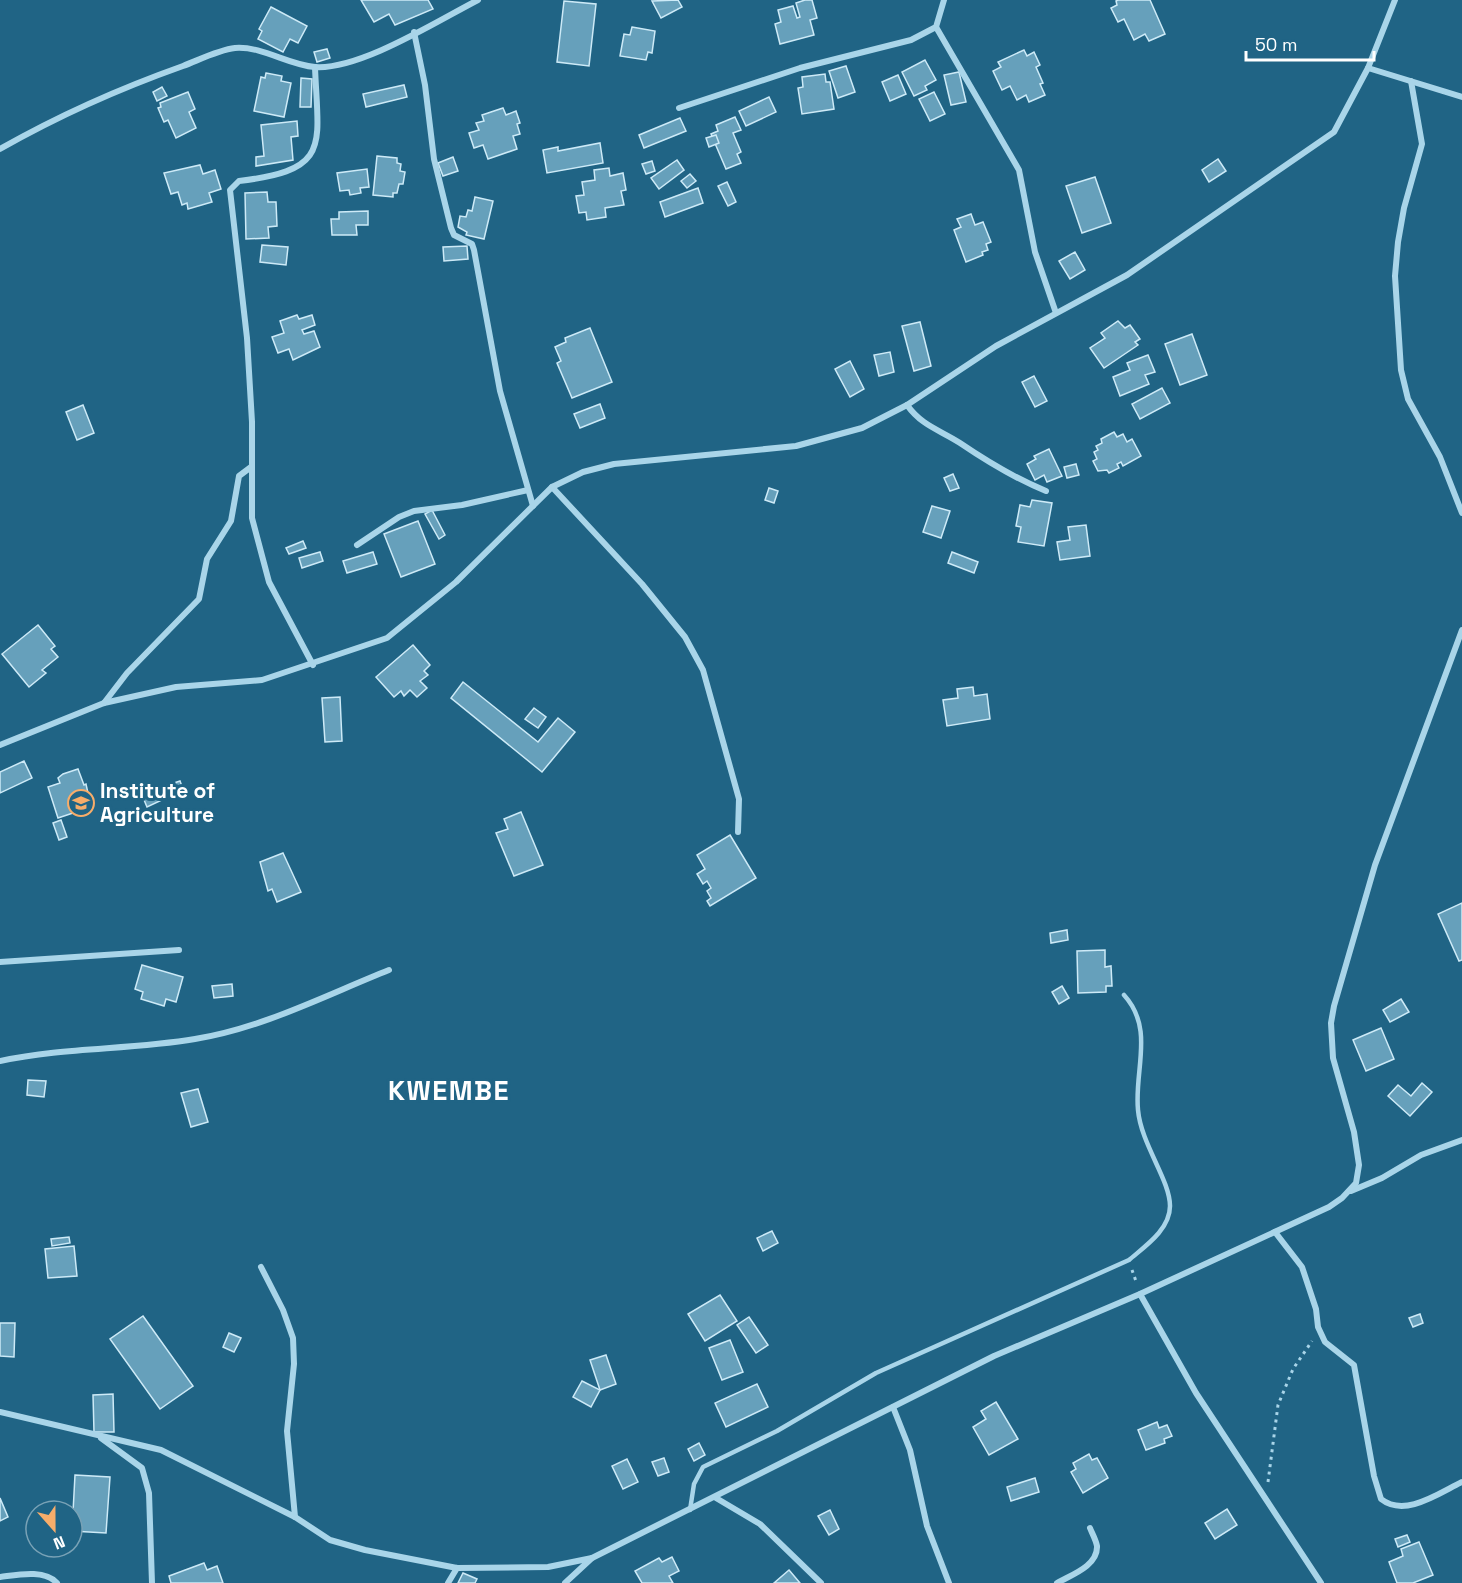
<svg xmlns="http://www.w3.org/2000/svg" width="1462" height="1583" viewBox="0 0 1462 1583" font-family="'Space Grotesk',sans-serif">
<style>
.building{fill:#66a0bb;stroke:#cdeaf7;stroke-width:1.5}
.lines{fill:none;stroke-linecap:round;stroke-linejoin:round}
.path{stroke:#a9d5e9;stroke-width:3;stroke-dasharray:3 4.5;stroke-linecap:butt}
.lane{stroke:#a9d5e9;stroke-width:4.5}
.street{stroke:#a9d5e9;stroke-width:6}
.labels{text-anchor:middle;stroke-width:6;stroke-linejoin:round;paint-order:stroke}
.poi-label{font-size:21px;font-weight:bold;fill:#fff;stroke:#206485;text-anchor:start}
.district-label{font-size:27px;font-weight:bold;letter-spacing:1.5px;fill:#fff;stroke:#206485}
</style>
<rect width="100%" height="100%" fill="#206485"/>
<g class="building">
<path d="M361,0H428L433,9L395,25L389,14L374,22Z"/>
<path d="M678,0L682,7L661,18L652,1Z"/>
<path d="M805,0H812L817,18L810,20L814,35L780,44L775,24L781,22L778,10L793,6L797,18L800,17L796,3Z"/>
<path d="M1118,0H1150L1165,34L1149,41L1145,34L1134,40L1124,19L1118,22L1111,8L1117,5L1116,1Z"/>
<path d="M564,1L596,4L589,66L557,62Z"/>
<path d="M271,7L307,26L298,43L290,39L283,52L258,39L262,31L259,29Z"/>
<path d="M632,27L655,31L652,53L648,52L646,60L620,56L624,34L630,35Z"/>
<path d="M327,49L330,58L317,62L314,52Z"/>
<path d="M1024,50L1027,56L1034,52L1040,65L1036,67L1043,83L1040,84L1045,95L1029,102L1026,95L1017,100L1010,86L1002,90L993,71L1001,67L998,62Z"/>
<path d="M925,60L936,80L925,86L927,90L914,96L902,72Z"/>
<path d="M846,66L855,92L838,98L829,71Z"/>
<path d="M959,72L966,102L951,105L944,75Z"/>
<path d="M266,73L282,76L281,81L291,83L284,117L254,111L261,77L265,78Z"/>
<path d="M825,74L826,82H830L834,109L802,114L798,88L803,87L802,77Z"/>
<path d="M898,75L906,94L890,101L882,82Z"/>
<path d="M301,78L312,79L311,107H300Z"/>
<path d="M404,85L407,97L366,107L363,94Z"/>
<path d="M162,87L167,96L157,101L153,92Z"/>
<path d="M188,92L195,109L189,112L196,128L176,138L168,120L164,122L158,108L161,107L160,103Z"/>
<path d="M934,92L945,114L930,121L919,99Z"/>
<path d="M769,97L776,112L746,126L739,111Z"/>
<path d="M503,108L506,115L516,111L520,123L517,124L520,134L513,136L517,149L488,159L483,145L474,148L469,133L479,130L476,123L484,121L482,115Z"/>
<path d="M735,117L741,130L733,133L741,152L737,154L741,163L726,169L711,134L718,131L716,125Z"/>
<path d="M680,118L686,131L644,148L639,135Z"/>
<path d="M297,121L298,136L291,137L293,160L256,166V157L264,156L261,125Z"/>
<path d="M716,135L719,143L709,147L706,138Z"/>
<path d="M600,143L603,163L547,173L543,150L558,147V151Z"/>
<path d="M377,156L397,158V163L401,164L400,171L405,172L403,184H399L397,193H393V197L373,195Z"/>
<path d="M453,157L458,171L443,176L438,163Z"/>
<path d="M1218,159L1226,171L1209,182L1202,170Z"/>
<path d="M677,160L684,170L659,189L651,178Z"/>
<path d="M652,161L655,171L646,174L642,164Z"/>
<path d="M200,165L203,174L215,170L221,189L209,193L212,202L188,209L187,203L182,205L178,192L171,194L164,173Z"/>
<path d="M609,168L610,176L623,173L626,190L621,191L624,205L605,208L606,217L587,220L586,212L579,213L576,196L584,195L582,182L595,180L594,170Z"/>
<path d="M367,169L369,187L360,188L361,193L350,195L349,190L340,191L337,173Z"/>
<path d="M690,174L696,181L687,188L681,181Z"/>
<path d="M1095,177L1111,223L1082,233L1066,186Z"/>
<path d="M727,182L736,202L728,206L718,186Z"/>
<path d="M698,188L703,203L665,217L660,202Z"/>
<path d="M267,192L268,202H276L277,226L268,227L269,238L246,239L245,193Z"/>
<path d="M475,197L493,201L484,239L466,235L467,232L458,227L460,216L466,217L468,210L472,211Z"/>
<path d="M368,211V225H356L357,235H332L331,219H339V212Z"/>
<path d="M971,214L975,225L983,222L991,242L986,244L988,250L982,252L983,255L966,262L954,230L961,227L957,219Z"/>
<path d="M262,245L288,247L286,265L260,262Z"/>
<path d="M467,246L468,259L444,261L443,247Z"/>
<path d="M1075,252L1085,270L1070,279L1059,261Z"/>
<path d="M297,315L299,319L312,315L315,325L302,330L304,334L314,331L320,347L293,360L289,349L278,353L272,337L284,333L280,321Z"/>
<path d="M1118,321L1125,328L1130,325L1140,339L1135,342L1138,345L1104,368L1090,348L1105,338L1101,333Z"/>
<path d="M920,322L931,366L914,371L902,326Z"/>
<path d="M590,328L612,382L572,398L557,363L561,361L555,347L566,342L565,338Z"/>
<path d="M1192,334L1207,375L1180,385L1165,344Z"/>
<path d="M890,352L894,372L879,376L874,355Z"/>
<path d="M1148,355L1155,372L1145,375L1149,384L1120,396L1113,377L1130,370L1127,363Z"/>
<path d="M850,361L864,389L850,397L835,369Z"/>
<path d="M1034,376L1047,401L1035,407L1022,382Z"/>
<path d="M1162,388L1170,403L1140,419L1132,404Z"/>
<path d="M600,404L605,418L580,428L574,414Z"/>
<path d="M83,405L94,433L77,440L66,412Z"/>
<path d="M1114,432L1117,437L1123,434L1127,442L1132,439L1141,456L1123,466L1121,462L1117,464L1119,468L1109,473L1107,470L1098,471L1093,461L1097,459L1094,452L1098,450L1096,446L1102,443L1101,439Z"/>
<path d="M1049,449L1062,476L1047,482L1044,475L1035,480L1027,464L1036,459L1034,456Z"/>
<path d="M1076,464L1079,475L1067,478L1064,467Z"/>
<path d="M953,474L959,488L950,491L944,478Z"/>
<path d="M769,488L778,491L774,503L765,500Z"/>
<path d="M1032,500L1052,503L1044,546L1018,542L1021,527L1016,526L1020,505L1030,507Z"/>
<path d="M932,506L950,511L941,538L923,532Z"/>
<path d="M432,510L445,535L439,539L425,514Z"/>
<path d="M418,521L435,564L401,577L384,534Z"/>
<path d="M1086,525L1090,556L1060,560L1057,542L1070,540L1068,527Z"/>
<path d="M303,541L306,548L289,554L286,548Z"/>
<path d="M320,552L323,561L302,568L299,558Z"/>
<path d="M373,552L377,564L347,573L343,561Z"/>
<path d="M952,552L978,562L974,573L948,563Z"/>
<path d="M38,625L55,646L51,649L58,657L42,670L46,673L29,687L2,654Z"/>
<path d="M413,645L430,665L424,671L428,675L420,681L427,688L417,697L410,690L404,696L401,691L394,697L376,677Z"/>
<path d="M463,682L538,742L558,718L575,732L542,772L451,698Z"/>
<path d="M973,687L974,696L987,694L990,719L947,726L943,700L958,698L957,689Z"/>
<path d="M340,697L342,741L325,742L322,698Z"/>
<path d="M534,708L546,717L538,728L525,719Z"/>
<path d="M24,761L32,778L0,793V772Z"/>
<path d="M78,769L84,785L86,784L91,807L58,818L48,787L60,783L58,778L63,774Z"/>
<path d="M180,781L184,792L163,800L159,788Z"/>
<path d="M157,789L162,800L147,807L142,795Z"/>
<path d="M521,812L543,865L514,876L496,833L508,829L504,819Z"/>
<path d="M61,820L67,837L59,840L53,823Z"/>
<path d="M730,835L756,878L710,906L707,901L711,898L707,891L711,888L707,881L703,884L697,874L705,869L697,855Z"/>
<path d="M283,853L301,892L277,902L272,889L268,891L260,862Z"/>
<path d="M1462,903V960L1459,961L1438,914Z"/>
<path d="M1067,930L1068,940L1051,943L1050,933Z"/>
<path d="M1105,950V967L1111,966L1112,986H1106V992L1078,993L1077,951Z"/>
<path d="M142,965L183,977L176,1002L166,999L164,1006L141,999L143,992L135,989Z"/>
<path d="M232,984L233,996L214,998L212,986Z"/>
<path d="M1062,986L1069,998L1059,1004L1052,992Z"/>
<path d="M1401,999L1409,1012L1390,1022L1383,1010Z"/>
<path d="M1381,1028L1394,1059L1366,1071L1353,1040Z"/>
<path d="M28,1080L46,1081L44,1097L27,1095Z"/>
<path d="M1422,1083L1432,1092L1410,1116L1388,1096L1398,1085L1411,1096Z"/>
<path d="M198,1089L208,1122L191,1127L181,1093Z"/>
<path d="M772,1231L778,1243L763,1251L757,1238Z"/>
<path d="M69,1237L70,1243L52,1246L51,1239Z"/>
<path d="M74,1246L77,1276L48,1278L45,1249Z"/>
<path d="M720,1295L737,1321L705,1341L688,1314Z"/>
<path d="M1420,1314L1423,1323L1413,1327L1409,1318Z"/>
<path d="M143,1316L193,1386L160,1409L110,1339Z"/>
<path d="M749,1317L768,1345L756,1353L737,1325Z"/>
<path d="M0,1323H15L14,1357L0,1356Z"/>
<path d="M229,1333L241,1338L234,1352L223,1347Z"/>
<path d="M730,1340L743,1372L722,1380L709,1348Z"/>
<path d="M606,1355L616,1384L600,1390L590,1360Z"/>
<path d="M582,1381L600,1390L591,1407L573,1397Z"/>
<path d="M757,1384L768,1407L726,1427L715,1403Z"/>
<path d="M113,1394L114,1432H94L93,1395Z"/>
<path d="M996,1402L1018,1439L989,1455L973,1427L986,1419L981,1411Z"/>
<path d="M1157,1422L1159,1428L1167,1425L1172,1436L1164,1439L1165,1443L1146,1450L1138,1430Z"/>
<path d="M699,1443L705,1455L694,1461L688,1449Z"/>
<path d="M1089,1454L1092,1460L1097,1458L1108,1478L1083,1493L1071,1472L1076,1469L1073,1463Z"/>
<path d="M664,1458L669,1472L658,1476L652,1462Z"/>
<path d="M627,1459L638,1482L623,1489L612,1466Z"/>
<path d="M75,1475L110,1477L106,1533L72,1531Z"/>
<path d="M1035,1478L1039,1492L1011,1501L1007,1487Z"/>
<path d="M0,1498L8,1517L0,1521Z"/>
<path d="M1227,1509L1237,1525L1215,1539L1205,1523Z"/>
<path d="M830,1510L839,1529L829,1535L818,1516Z"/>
<path d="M1407,1535L1410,1542L1398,1547L1395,1539Z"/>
<path d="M1419,1542L1433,1575L1413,1583H1397L1389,1562L1403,1556L1401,1549Z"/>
<path d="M672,1557L679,1571L669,1576L673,1583H642L635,1571L659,1558L662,1562Z"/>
<path d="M204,1563L207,1570L217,1566L223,1583H171L169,1576Z"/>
<path d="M789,1570L800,1583H774Z"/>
<path d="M463,1573L477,1579L475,1583H458Z"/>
</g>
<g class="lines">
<g class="path">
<path d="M1132,1270L1137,1284"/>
<path d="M1268,1482L1278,1405L1293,1369L1312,1341"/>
</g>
<path class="lane" d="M690,1510L694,1484L703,1467L777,1431L876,1373L1129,1260C1144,1247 1170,1230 1170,1206C1170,1180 1141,1144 1138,1110C1134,1070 1155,1029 1124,995"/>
<g class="street">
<path d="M936,27L1019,170L1035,252L1056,313"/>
<path d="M414,32L425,85L434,159L451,228L454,235L472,244L474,250L500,391L533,506"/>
<path d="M1368,68L1462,97"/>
<path d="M1411,81L1422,144L1404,208L1398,242L1395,276L1401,370L1408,399L1440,457L1462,513"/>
<path d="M679,108L800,68L911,40L936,27L944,0"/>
<path d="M0,149C58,116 121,88 183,66C199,60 218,50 235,48C263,46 288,65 315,67C360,70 437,21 478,0"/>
<path d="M907,405C922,426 940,430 960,443C988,462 1014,478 1046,491"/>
<path d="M552,487L642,584L685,637L703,670L739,799L738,832"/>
<path d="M357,545L399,517L414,511L462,505L528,490"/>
<path d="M313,665L269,582L252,518V422L247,338L230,190L239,181C332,170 318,146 315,67"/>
<path d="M104,703L127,673L199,599L207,559L231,521L239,476L251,467"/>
<path d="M0,745L104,703L176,687L262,680L387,638L456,582L552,487L583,472L614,464L796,446L862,428L907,405L996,346L1127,275L1334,132L1368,68L1395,0"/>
<path d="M0,962L179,950"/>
<path d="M0,1061C64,1047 130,1050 195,1039C263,1028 326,995 389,970"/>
<path d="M1351,1191L1382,1178L1421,1155L1462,1140"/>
<path d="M1275,1232L1302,1267L1316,1309L1318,1327L1325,1342L1354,1365L1374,1476L1381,1499C1405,1518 1439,1493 1462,1482"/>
<path d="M261,1267L283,1310L293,1338L294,1364L287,1431L295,1517"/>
<path d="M1140,1294L1196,1393L1321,1583"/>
<path d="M893,1407L910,1450L927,1526L949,1583"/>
<path d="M0,1412L161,1450L295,1517L330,1540L365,1550L457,1568L548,1567L592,1558"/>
<path d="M101,1438L142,1468L149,1493L152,1583"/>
<path d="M716,1498L760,1524L821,1583"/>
<path d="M0,1577C17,1575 44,1569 57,1583"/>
<path d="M448,1583L457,1568"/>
<path d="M565,1583L592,1558L994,1356L1140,1294L1329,1207L1342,1198L1356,1183L1359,1165L1354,1132L1333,1058L1331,1023L1334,1006L1375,865L1462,630"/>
<path d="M1057,1583C1071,1575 1098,1566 1097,1546C1096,1540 1092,1533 1090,1528"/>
</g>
</g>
<defs>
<symbol id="university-ring" viewBox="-11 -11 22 22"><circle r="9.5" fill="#206485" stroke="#f7ad6a" stroke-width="1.5"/><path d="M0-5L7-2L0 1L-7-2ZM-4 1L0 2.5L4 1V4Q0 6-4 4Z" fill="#f7ad6a"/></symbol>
</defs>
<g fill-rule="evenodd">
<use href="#university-ring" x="66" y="788" width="30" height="30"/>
</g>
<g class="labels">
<g class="poi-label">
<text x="100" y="798">Institute of<tspan x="100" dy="24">Agriculture</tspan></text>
</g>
<g class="district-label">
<text x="449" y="1100">KWEMBE</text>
</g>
</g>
<g transform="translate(54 1529) rotate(159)"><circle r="28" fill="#206485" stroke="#79a2b6" stroke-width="1.5"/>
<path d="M0-4.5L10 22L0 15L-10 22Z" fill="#f7ad6a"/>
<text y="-9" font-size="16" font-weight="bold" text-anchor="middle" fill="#ffffff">N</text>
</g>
<path d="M1246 51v9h128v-9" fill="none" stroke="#ffffff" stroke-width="3"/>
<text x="1255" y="51" font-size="18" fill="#ffffff" stroke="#206485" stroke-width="4.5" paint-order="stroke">50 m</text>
</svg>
